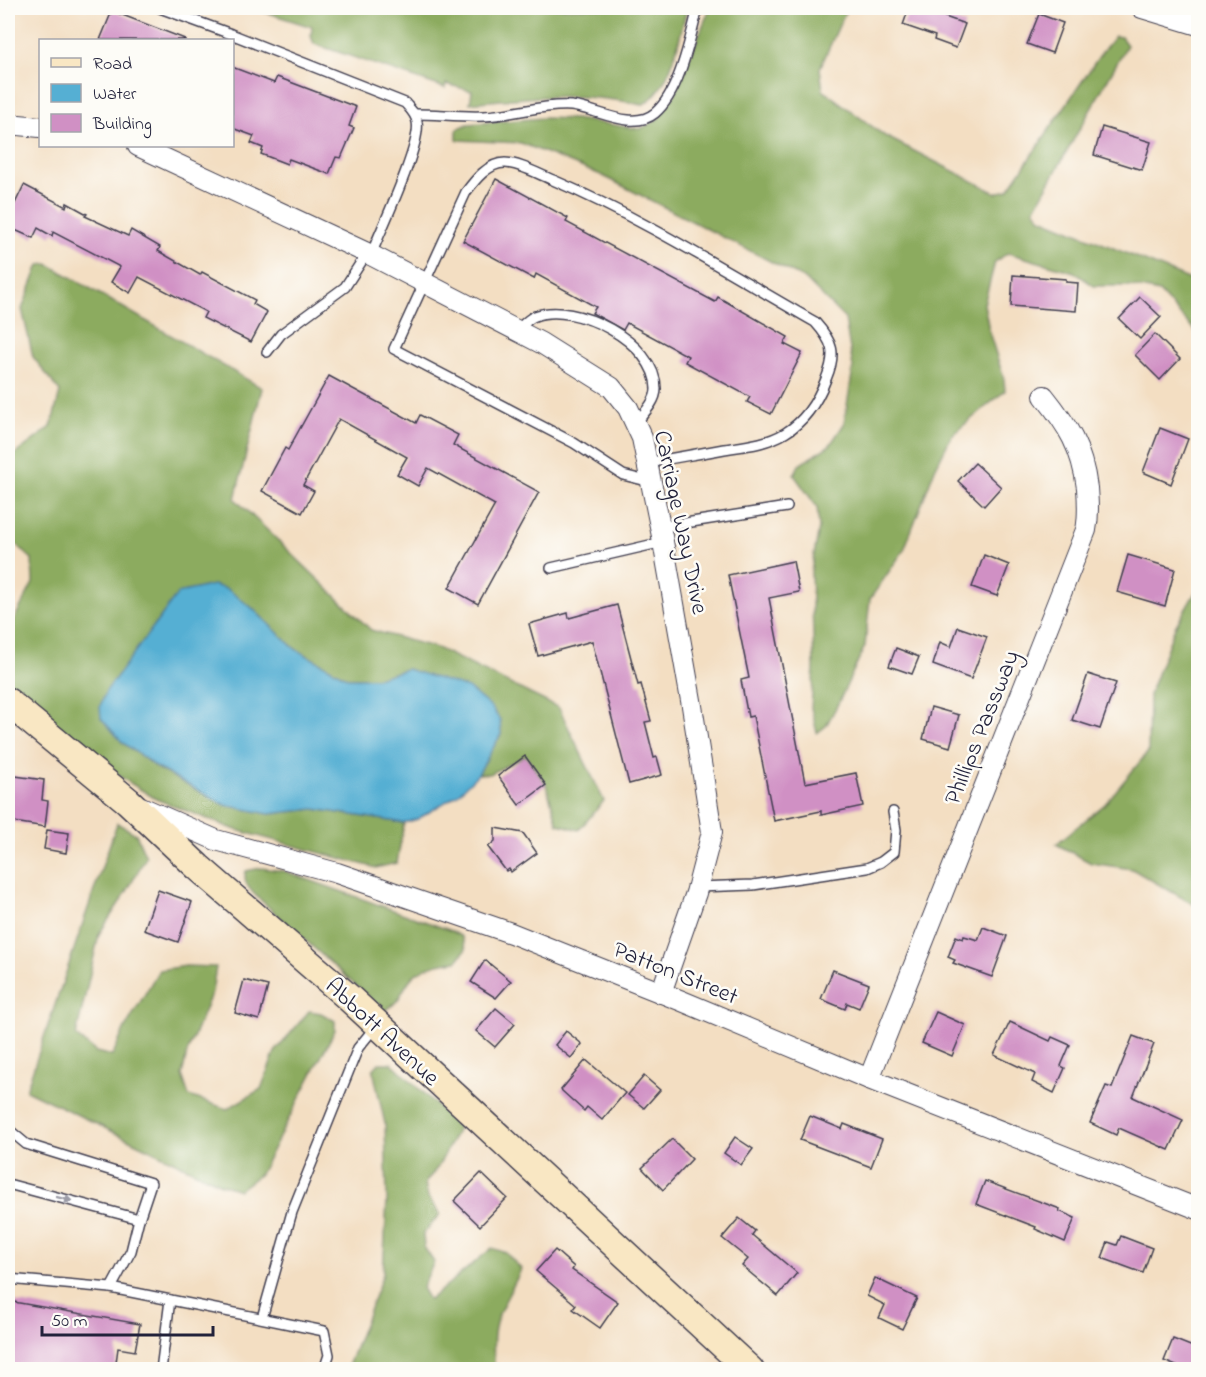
<svg xmlns="http://www.w3.org/2000/svg" width="1206" height="1377" viewBox="0 0 1206 1377" font-family="'Indie Flower',sans-serif">
<style>
.forest{fill:#8cab5e;stroke:#57664c;stroke-width:1.5}
.water{fill:#55afd3;stroke:#3c6887;stroke-width:1.5}
.building{fill:#d090c4}
.lines{fill:none;stroke-linecap:round;stroke-linejoin:round}
.lane-casing{stroke:#413e4f;stroke-width:12}
.street-casing{stroke:#413e4f;stroke-width:22}
.secondary-casing{stroke:#413e4f;stroke-width:30}
.lane{stroke:#fff;stroke-width:9}
.street{stroke:#fff;stroke-width:20}
.secondary{stroke:#f9e7c3;stroke-width:27}
.oneway{fill:#9c9ca7}
.labels{text-anchor:middle;stroke-width:5;stroke-linejoin:round;paint-order:stroke}
.street-label{font-size:24px;fill:#22223b;stroke:#fdfcf7}
</style>
<rect width="100%" height="100%" fill="#fdfcf7"/>
<filter id="ink" filterUnits="userSpaceOnUse"><feTurbulence type="fractalNoise" baseFrequency=".0167" numOctaves="2"/><feDisplacementMap in="SourceGraphic" scale="12" xChannelSelector="R" yChannelSelector="G"/><feConvolveMatrix kernelMatrix="1 2 1 2 8 2 1 2 1" color-interpolation-filters="sRGB"/></filter>
<filter id="wash" filterUnits="userSpaceOnUse"><feTurbulence type="fractalNoise" baseFrequency=".008" numOctaves="4" result="noise"/><feDisplacementMap in="SourceGraphic" scale="24" xChannelSelector="R" yChannelSelector="G"/><feGaussianBlur stdDeviation="1.35" result="paint"/><feColorMatrix in="noise" values="0 0 0 0 0 0 0 0 0 0 0 0 0 0 0 0 0 1.4 0 .05"/><feComposite in="paint" operator="in"/></filter>
<g filter="url(#wash)">
<rect width="100%" height="100%" fill="#f3dec2"/>
<g class="forest">
<path d="M252,8H400L419,15L437,8H687C679,38 672,89 642,105C584,91 528,97 470,103L472,91L446,84L445,88L314,44L311,36L312,27Z"/>
<path d="M710,8H847L820,68L823,90L885,136L996,193L1008,190L1102,52L1115,36L1121,37L1127,45L1034,210L1041,218L1198,283V334L1159,292L1130,286H1094L1074,272L1008,253L995,262L984,304L990,335L1004,379L1005,391L952,435L935,469L904,550L870,599L865,646L839,702L826,726L817,733L811,708L814,668L811,571L819,528L817,507L794,475L799,465L830,445L844,424L853,368L845,319L805,279L601,175L521,143L457,140V129L468,124L543,118L575,119L640,129L657,120L674,96Z"/>
<path d="M48,264L262,388L235,499L371,630L437,648L559,708L604,801L579,830L558,824L546,785L525,756L490,774H478L501,734L500,720L492,708L407,669L377,678H348L295,649L251,607L122,742L158,769L225,805L269,814L314,809L404,823L397,863L376,868L236,830L156,799L114,773L8,687V631L33,583L32,559L8,537V461L11,457L51,427L60,392L33,357L22,309L39,265Z"/>
<path d="M1198,588V907L1132,869L1091,863L1056,844L1105,804L1148,752L1149,695L1175,627Z"/>
<path d="M117,823L136,834L146,857L127,891L99,934L76,1036L96,1052L112,1056L125,1028L159,970L186,966L216,967L212,992L187,1053L182,1075L189,1096L227,1109L261,1089L275,1052L309,1011L321,1013L335,1021V1030L260,1174L239,1190L221,1184L26,1090Z"/>
<path d="M261,868L284,871L452,931L462,937L466,949L457,961C440,963 420,966 409,981C398,997 402,1000 384,1011L254,894C247,886 243,881 246,871Z"/>
<path d="M379,1063H392L459,1127L438,1167L425,1183L428,1197L440,1214L423,1234L424,1247L434,1262L422,1288L429,1300L492,1248L506,1253L521,1269C514,1287 504,1300 498,1317C492,1332 493,1353 495,1369H347L383,1274L387,1199L385,1124L373,1070Z"/>
</g>
<path class="water" d="M213,585L227,589L251,607L295,649L348,678H377L407,669L468,688L492,708L500,720L501,734L478,774L457,795L418,819L404,823L314,809L269,814L225,805L159,769L122,742L101,718L100,706L106,691L178,593Z"/>
<g id="blocks">
<g class="building">
<path d="M909,8H935L947,12L945,17L965,24L956,48L934,40L935,36L903,25Z"/>
<path d="M112,11L185,39V40H100Z"/>
<path d="M1039,14L1063,23L1052,53L1027,44Z"/>
<path d="M232,67L274,83L277,77L356,107L349,126L354,128L341,158L336,157L329,174L289,159L287,164L261,154L263,148L251,143L254,136L232,128Z"/>
<path d="M1102,127L1151,142L1142,170L1094,155Z"/>
<path d="M496,179L568,218L566,222L715,302L718,297L788,337L784,344L802,353L771,414L747,402L750,397L685,362L688,356L627,323L623,330L592,313L596,307L536,274L534,279L463,241Z"/>
<path d="M24,185L66,207L67,203L87,214L85,216L128,236L131,230L160,247L158,251L200,275L202,272L255,300L253,304L267,312L251,342L203,318L206,312L139,277L130,293L111,282L120,267L53,232L52,236L38,228L33,238L8,227V218Z"/>
<path d="M1013,275L1066,279V282L1078,283L1076,311L1011,306Z"/>
<path d="M1140,297L1161,317L1140,339L1119,319Z"/>
<path d="M1155,334L1180,359L1160,380L1135,355Z"/>
<path d="M329,376L416,423L420,415L458,435L453,445L539,492L478,604L449,588L495,505L428,468L418,486L397,474L407,457L339,419L303,485L314,491L302,513L262,491L285,448L288,450Z"/>
<path d="M1160,428L1188,439L1171,484L1143,472Z"/>
<path d="M975,463L1001,487L984,506L958,481Z"/>
<path d="M984,555L1009,565L997,596L972,587Z"/>
<path d="M1128,555L1175,569L1165,606L1117,592Z"/>
<path d="M793,561L799,592L769,598L805,783L856,773L863,806L821,815V811L774,821L753,716L748,717L741,680L749,678L728,575Z"/>
<path d="M617,605L638,685L641,684L651,721L645,722L654,758L657,757L662,775L629,784L592,641L538,656L529,624L568,613L569,618Z"/>
<path d="M958,627L987,637L971,679L933,665L940,642L951,647Z"/>
<path d="M896,648L919,657L912,674L889,666Z"/>
<path d="M1088,674L1116,683L1100,729L1072,720Z"/>
<path d="M931,707L959,715L950,747L923,739Z"/>
<path d="M525,756L546,785L519,805L498,776Z"/>
<path d="M8,775L44,780L42,800L48,801L45,827L8,821Z"/>
<path d="M495,828L523,833L537,853L511,872L509,869L506,871L488,847L495,841Z"/>
<path d="M47,830L69,833L66,853L44,849Z"/>
<path d="M158,890L192,902L178,942L144,930Z"/>
<path d="M983,927L1007,936L992,977L953,963L955,960L948,957L956,936L963,939L964,936L978,940Z"/>
<path d="M485,960L511,981L496,998L471,982Z"/>
<path d="M833,970L869,984L859,1008L847,1003L845,1009L821,999Z"/>
<path d="M244,980L268,986L259,1020L235,1013Z"/>
<path d="M496,1008L515,1024L495,1047L476,1031Z"/>
<path d="M936,1012L965,1025L952,1056L922,1043Z"/>
<path d="M1010,1022L1050,1041L1052,1037L1070,1045L1061,1066L1065,1068L1054,1093L1032,1082L1035,1074L994,1055Z"/>
<path d="M566,1031L582,1044L571,1058L555,1045Z"/>
<path d="M1133,1036L1154,1044L1133,1097L1183,1120L1169,1150L1119,1128L1116,1135L1090,1123L1106,1086L1112,1088Z"/>
<path d="M586,1060L625,1093L602,1120L587,1107L584,1111L561,1090Z"/>
<path d="M644,1076L660,1090L644,1108L628,1095Z"/>
<path d="M810,1116L842,1129L844,1124L882,1139L871,1167L800,1140Z"/>
<path d="M735,1137L753,1149L741,1165L724,1153Z"/>
<path d="M672,1139L692,1159L663,1190L642,1168Z"/>
<path d="M481,1173L507,1198L480,1226L454,1201Z"/>
<path d="M985,1181L1060,1209L1059,1211L1075,1218L1065,1242L1035,1229L1036,1227L976,1204Z"/>
<path d="M739,1218L755,1231L752,1235L797,1273L778,1296L742,1266L748,1259L722,1238Z"/>
<path d="M1121,1236L1152,1248L1143,1273L1102,1258L1108,1242L1117,1245Z"/>
<path d="M555,1250L574,1267L572,1270L618,1302L600,1328L573,1309L576,1305L536,1271Z"/>
<path d="M875,1278L917,1298L902,1329L879,1318L885,1305L867,1296Z"/>
<path d="M8,1301L140,1324L135,1351L118,1348L115,1370H8Z"/>
<path d="M1173,1339L1198,1349V1370H1186L1164,1361Z"/>
</g>
</g>
</g>
<g filter="url(#ink)">
<use href="#blocks" fill-opacity="0" stroke="#413e4f" stroke-width="1.5"/>
<g class="lines">
<defs>
<g id="lane">
<path d="M160,8L231,34L405,103C410,109 416,114 417,122C422,144 381,229 371,255"/>
<path d="M415,114C438,114 461,117 484,116C513,115 542,104 571,106C596,108 632,132 655,113C680,92 690,38 698,8"/>
<path d="M517,331C523,325 527,319 535,316C575,301 656,342 656,389C656,402 643,414 635,424"/>
<path d="M267,352L281,334L345,287L367,253"/>
<path d="M647,463C672,458 698,454 724,449C744,446 767,444 785,433C805,421 818,400 826,379C837,353 833,342 815,322C729,273 644,219 553,180C540,175 519,163 505,163C488,163 475,180 466,192L394,349L574,443L623,475L651,482"/>
<path d="M660,527L787,507"/>
<path d="M551,568L663,542"/>
<path d="M698,887L753,885L867,868L881,862L894,852L896,830L893,812"/>
<path d="M8,1129L26,1144L151,1183L139,1219L8,1184"/>
<path d="M8,1279L111,1288L324,1331L329,1355L324,1370"/>
<path d="M111,1288L131,1251L139,1219"/>
<path d="M262,1318L292,1212L358,1048L376,1026"/>
<path d="M161,1370L170,1300"/>
</g>
<g id="street">
<path d="M1142,8L1198,25"/>
<path d="M8,124L40,127"/>
<path d="M138,146L367,253L541,343L611,387L628,408L642,438L662,536L692,706L712,832L696,893L661,993"/>
<path d="M141,807L216,840L337,873L511,933L682,1001L869,1079L1198,1209"/>
<path d="M869,1079L1086,530C1089,516 1088,502 1087,488C1082,448 1068,426 1044,396"/>
</g>
<path id="secondary" d="M8,702L128,801L198,867L348,997L750,1370"/>
</defs>
<use href="#lane" class="lane-casing"/>
<use href="#street" class="street-casing"/>
<use href="#secondary" class="secondary-casing"/>
<use href="#lane" class="lane"/>
<use href="#street" class="street"/>
<use href="#secondary" class="secondary"/>
</g>
<defs><path id="oneway-solid" d="M-6-.8H1V-3.2L6.5 0L1 3.2V.8H-6Z" transform="scale(1.5)"/></defs>
<use class="oneway" href="#oneway-solid" transform="translate(64 1199) rotate(15)"/>
</g>
<g class="labels">
<g class="street-label">
<text transform="translate(682 522) rotate(78)" y="8">Carriage Way Drive</text>
<text transform="translate(981 727) rotate(-68)" y="8">Phillips Passway</text>
<text transform="translate(676 972) rotate(22)" y="8">Patton Street</text>
<text transform="translate(383 1031) rotate(43)" y="8">Abbott Avenue</text>
</g>
</g>
<rect width="1206" height="1377" fill="none" stroke="#fdfcf7" stroke-width="30"/>
<rect x="39" y="39" width="195" height="108" fill="#fdfcf7" stroke="#a5a5ac" stroke-width="1.5"/>
<rect x="51" y="58" width="30" height="9" fill="#f9e7c3" stroke="#a5a5ac" stroke-width="1.5"/>
<text x="93" y="69" font-size="18" fill="#22223b">Road</text>
<rect x="51" y="84" width="30" height="18" fill="#55afd3" stroke="#a5a5ac" stroke-width="1.5"/>
<text x="93" y="99" font-size="18" fill="#22223b">Water</text>
<rect x="51" y="114" width="30" height="18" fill="#d090c4" stroke="#a5a5ac" stroke-width="1.5"/>
<text x="93" y="129" font-size="18" fill="#22223b">Building</text>
<path d="M42 1326v9h171v-9" fill="none" stroke="#22223b" stroke-width="3"/>
<text x="51" y="1326" font-size="18" fill="#22223b" stroke="#fdfcf7" stroke-width="4.5" paint-order="stroke">50 m</text>
</svg>
